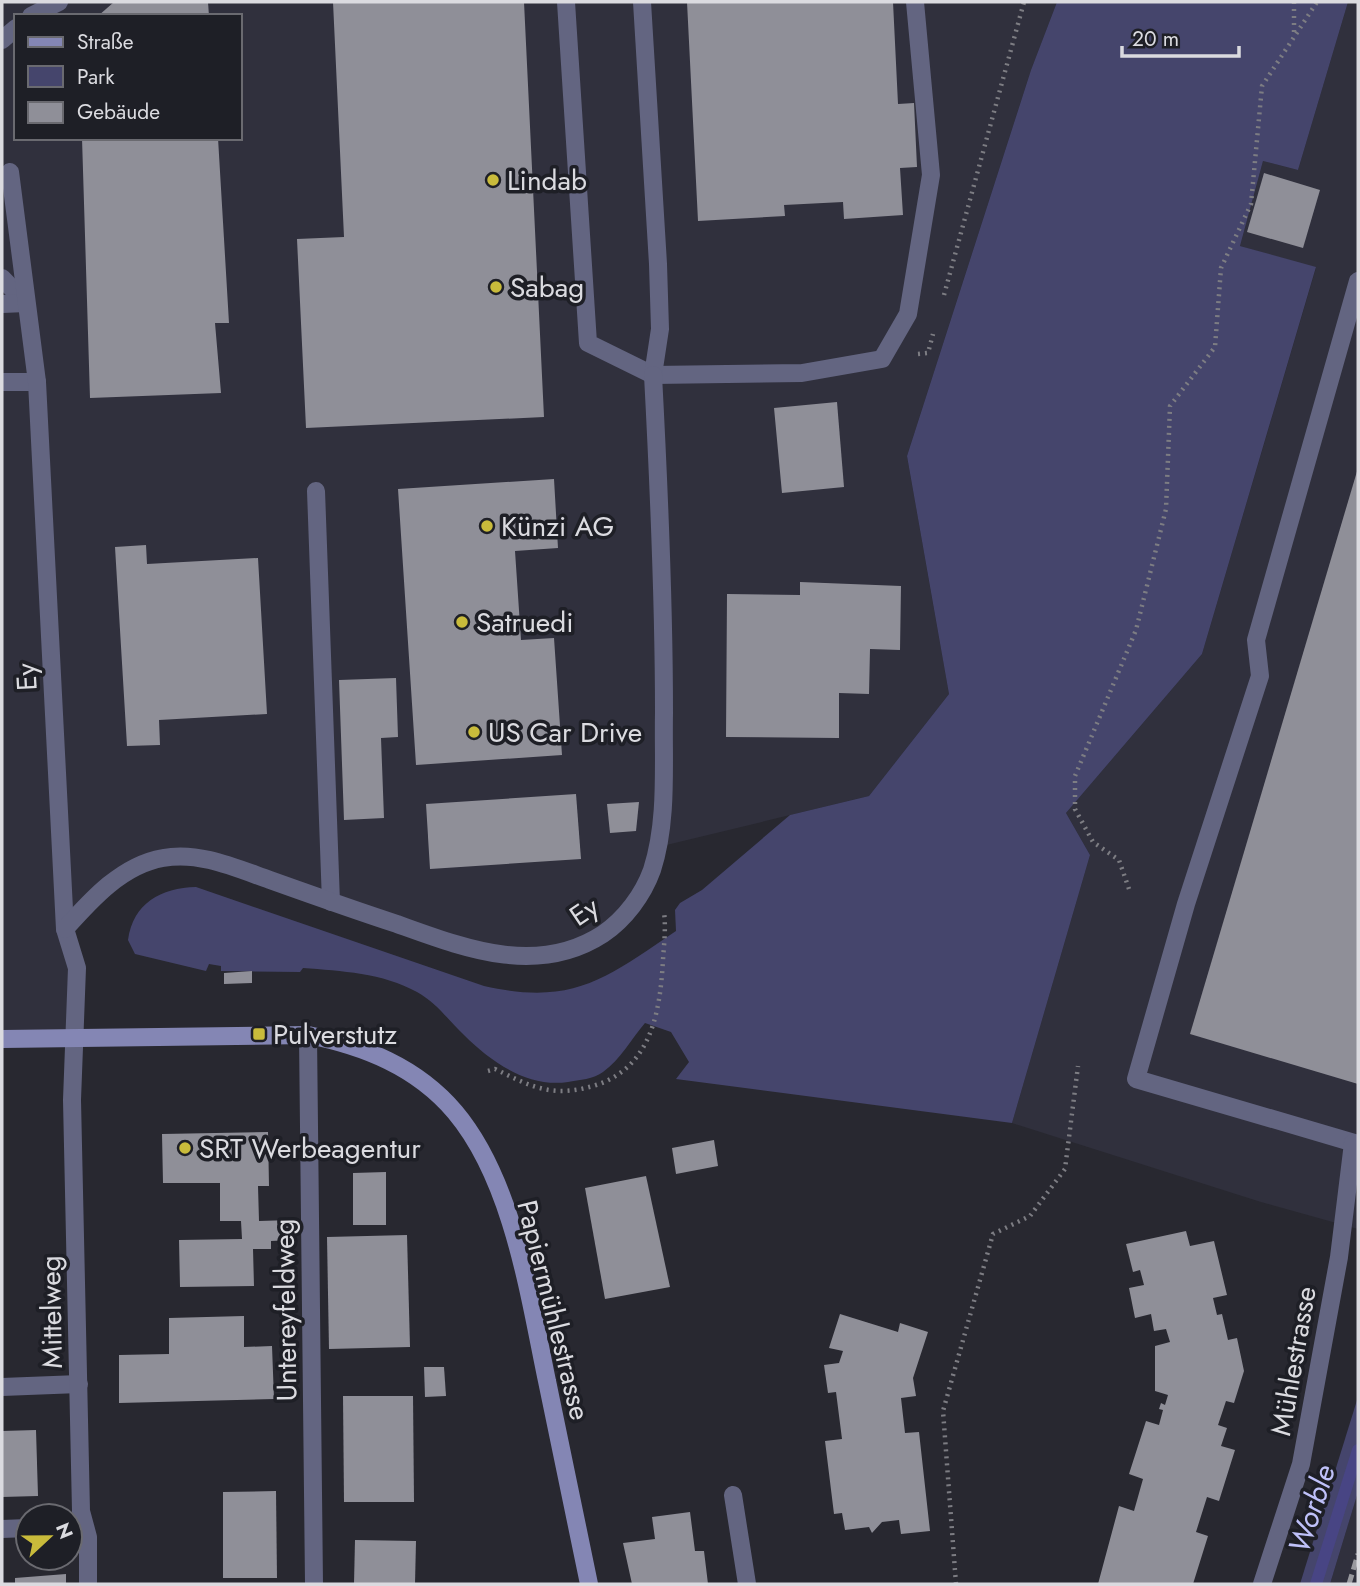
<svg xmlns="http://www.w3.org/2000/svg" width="1360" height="1586" viewBox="0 0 1360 1586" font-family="Jost,sans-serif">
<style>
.built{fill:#30303d;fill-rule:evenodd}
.green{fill:#45456c}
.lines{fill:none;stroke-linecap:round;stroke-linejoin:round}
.stream{stroke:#484584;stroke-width:12}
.building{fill:#8f8f98}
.path{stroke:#7d7d83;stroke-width:4.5;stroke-dasharray:2 5;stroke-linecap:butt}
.service{stroke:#636581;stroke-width:18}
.minor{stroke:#636581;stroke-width:18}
.secondary{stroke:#8486b4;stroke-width:18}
.rail{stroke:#99999f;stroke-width:5;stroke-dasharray:10 5;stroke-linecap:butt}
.poi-dot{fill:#c9bb3b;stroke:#1e1f26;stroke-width:2.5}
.labels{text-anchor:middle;stroke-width:7;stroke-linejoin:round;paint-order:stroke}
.poi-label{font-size:28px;fill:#dbdbe0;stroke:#1e1f26;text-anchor:start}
.street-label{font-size:28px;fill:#dbdbe0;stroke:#1e1f26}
.water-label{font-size:30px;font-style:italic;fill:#bfc1f9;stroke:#1e1f26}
</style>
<rect width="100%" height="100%" fill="#282830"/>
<g class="built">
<path d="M2,2H1057L1031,70L907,456L949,694L869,796L658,847L652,871L608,931L516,957L234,867L147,862L65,929L75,1038L2,1039ZM16,16H240V138H16Z"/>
<path d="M1348,2H1358V1229L1261,1202L1012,1123L1090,855L1066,813L1202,654L1316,268L1240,246L1263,161L1298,170Z"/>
<path d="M1358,1492V1584H1330Z"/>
</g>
<g class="green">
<path d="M1057,2H1348L1298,170L1263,161L1240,246L1316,267L1202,654L1066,813L1090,855L1012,1123L676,1079L689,1062L671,1032L645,1023C632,1038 620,1060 603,1072C594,1079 579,1080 568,1082C528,1088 491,1062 464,1035C448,1020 437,1003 417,992C383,973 341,971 303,968L300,972L221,971V966L209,964L206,971L135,954L128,940C133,903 161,888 196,887L484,986C573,1006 605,979 676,931L675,910L680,903L702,890L790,815L869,796L949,694L907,456L1031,70Z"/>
<path d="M1358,1397V1492L1330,1584H1300Z"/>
</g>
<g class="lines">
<path class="stream" d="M1316,1584L1358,1450"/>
</g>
<g class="building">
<path d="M114,2H208L209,16H98Z"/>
<path d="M333,2H524L544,417L306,428L297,239L344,237Z"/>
<path d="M687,2H893L898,104L914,103L917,167L900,168L903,215L844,219L843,202L784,205L785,216L698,221Z"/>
<path d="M82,138H218L229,323H215L221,393L90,398Z"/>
<path d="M1264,173L1320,190L1303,248L1247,232Z"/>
<path d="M837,402L844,487L782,493L774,408Z"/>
<path d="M1358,468V1084L1190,1034Z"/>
<path d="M554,479L558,548L515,551L521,640L554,638L562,755L416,765L398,489Z"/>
<path d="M146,545L147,564L258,558L267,714L159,720L160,745L127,746L115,547Z"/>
<path d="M800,582L901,586L900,650L870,649L869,694L839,693V738L726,737L727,594L800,595Z"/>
<path d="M396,678L398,737L381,738L384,818L344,820L339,680Z"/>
<path d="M576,794L581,859L430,869L426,804Z"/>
<path d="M639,802L636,831L610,833L607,804Z"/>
<path d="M252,971V983L224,984V973Z"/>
<path d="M268,1132L269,1186H258L259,1221L291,1220L292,1240L271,1241V1249H253L254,1286L180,1287L179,1240L242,1239L241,1221H220V1183H163L162,1134Z"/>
<path d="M714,1140L718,1166L676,1174L672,1148Z"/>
<path d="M386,1172V1225H353V1173Z"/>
<path d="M646,1176L670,1287L605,1299L585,1188Z"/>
<path d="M1186,1231L1190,1246L1214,1241L1227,1295L1213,1298L1217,1315L1222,1314L1228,1340L1237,1338L1244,1371L1234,1403L1226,1401L1218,1425L1227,1428L1221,1446L1235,1450L1219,1501L1207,1497L1196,1532L1208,1536L1193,1584H1098L1119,1506L1134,1511L1143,1479L1129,1474L1146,1421L1159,1425L1163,1410L1159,1409L1161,1403L1165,1405L1168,1395L1155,1391V1346L1170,1342L1166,1329L1154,1331L1151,1314L1135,1318L1129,1288L1144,1285L1140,1270L1133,1272L1126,1244Z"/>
<path d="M407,1235L410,1347L329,1349L327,1237Z"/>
<path d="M840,1314L898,1332L900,1323L928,1332L913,1378L916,1396L901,1398L905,1433L919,1432L930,1531L901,1534L899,1520L882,1522L872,1533L869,1527L845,1530L842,1513L834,1514L825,1441L842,1439L836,1392L828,1393L824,1365L839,1363L843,1351L829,1348Z"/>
<path d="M244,1316V1347L272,1346L274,1399L119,1403V1355L169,1354V1318Z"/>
<path d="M424,1367H444L446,1396L425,1397Z"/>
<path d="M343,1396H413L414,1502H344Z"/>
<path d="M36,1430L38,1496L2,1497V1431Z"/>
<path d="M276,1491L277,1578H223V1492Z"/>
<path d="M690,1512L695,1551H704L708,1584H632L623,1543L655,1539L652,1517Z"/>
<path d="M355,1540L416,1541L415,1584H354Z"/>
<path d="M66,1574V1584H15V1578Z"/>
</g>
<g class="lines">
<g class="path">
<path d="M1294,2V32"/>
<path d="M944,295L1024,2"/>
<path d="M918,354L928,353L933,334"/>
<path d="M1129,889L1119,860L1093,842L1075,809V776L1136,630L1166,509L1170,406L1215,347L1221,268L1251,204L1262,86L1317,2"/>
<path d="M488,1071L495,1069C510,1076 524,1084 540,1088C557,1093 576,1091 593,1086C651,1069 660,1013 663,960C664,944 666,928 664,912"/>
<path d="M956,1584L943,1411L993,1234L1030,1216L1065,1169L1078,1066"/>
</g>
<g class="service">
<path d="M566,2L588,343L653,375L802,373L882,359L908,314L931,175L915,2"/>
<path d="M642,2L658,264L660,329L653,375"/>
<path d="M31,16L59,2"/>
<path d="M2,40L16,28"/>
<path d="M2,278L26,303"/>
<path d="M1358,281L1256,640L1260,676L1186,904L1136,1079L1358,1144"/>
<path d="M2,304L26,303"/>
<path d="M2,382H37"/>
<path d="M316,491L331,902"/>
<path d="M2,1387L79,1384"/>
<path d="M733,1495L747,1584"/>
<path d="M2,1529L28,1528"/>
</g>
<g class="minor">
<path d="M10,172L37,382L65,929L77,968L72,1100L81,1511L88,1537V1584"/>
<path d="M65,929C91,900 122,865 163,858C199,851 236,868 270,880C312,895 354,910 397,924C464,948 537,977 603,934C625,919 643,895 652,870C668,821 663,764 664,713C664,600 659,488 653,375"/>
<path d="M308,1035L314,1584"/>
<path d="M1262,1584L1301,1464L1339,1257L1353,1143"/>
</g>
<path class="secondary" d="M2,1039L308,1035C364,1046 417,1067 455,1112C513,1181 529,1295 547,1381C561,1449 575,1517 589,1584"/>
<path class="rail" d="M1349,1584L1358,1554"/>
</g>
<g class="poi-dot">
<circle cx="493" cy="180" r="7"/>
<circle cx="496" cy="287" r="7"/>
<circle cx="487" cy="526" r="7"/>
<circle cx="462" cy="622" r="7"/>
<circle cx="474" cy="732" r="7"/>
<rect x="252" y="1027" width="14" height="14" rx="3.5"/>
<circle cx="185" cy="1148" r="7"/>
</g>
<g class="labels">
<g class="poi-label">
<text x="507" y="190">Lindab</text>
<text x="510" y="297">Sabag</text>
<text x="501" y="536">Künzi AG</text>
<text x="476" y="632">Satruedi</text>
<text x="488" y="742">US Car Drive</text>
<text x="273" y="1044">Pulverstutz</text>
<text x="199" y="1158">SRT Werbeagentur</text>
</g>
<g class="street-label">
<text transform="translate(26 677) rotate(-93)" y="10">Ey</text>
<text transform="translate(584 911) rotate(-34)" y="10">Ey</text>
<text transform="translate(285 1310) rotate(-91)" y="10">Untereyfeldweg</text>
<text transform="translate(554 1310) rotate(76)" y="10">Papiermühlestrasse</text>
<text transform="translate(51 1312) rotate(-91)" y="10">Mittelweg</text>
<text transform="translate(1293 1361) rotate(-80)" y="10">Mühlestrasse</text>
</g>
<g class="water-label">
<text transform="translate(1312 1509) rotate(-72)" y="10">Worble</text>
</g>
</g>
<rect width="1360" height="1586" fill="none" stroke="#dbdbe0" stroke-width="7"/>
<rect x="14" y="14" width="228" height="126" fill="#1e1f26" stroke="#6a6a70" stroke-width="2"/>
<rect x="28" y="37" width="35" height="10" fill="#8486b4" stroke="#6a6a70" stroke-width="2"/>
<text x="77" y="49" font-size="21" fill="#dbdbe0">Straße</text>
<rect x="28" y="66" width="35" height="21" fill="#45456c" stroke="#6a6a70" stroke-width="2"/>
<text x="77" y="84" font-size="21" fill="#dbdbe0">Park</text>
<rect x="28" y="102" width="35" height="21" fill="#8f8f98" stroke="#6a6a70" stroke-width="2"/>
<text x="77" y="119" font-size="21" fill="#dbdbe0">Gebäude</text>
<g transform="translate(49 1537) rotate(68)"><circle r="33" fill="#1e1f26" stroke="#6a6a70" stroke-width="2"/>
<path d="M0-5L12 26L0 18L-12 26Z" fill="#c9bb3b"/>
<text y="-10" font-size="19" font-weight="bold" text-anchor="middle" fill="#dbdbe0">N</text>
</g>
<path d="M1122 46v10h117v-10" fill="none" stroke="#dbdbe0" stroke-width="3.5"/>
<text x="1132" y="46" font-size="21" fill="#dbdbe0" stroke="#1e1f26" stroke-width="5" paint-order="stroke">20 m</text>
</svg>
